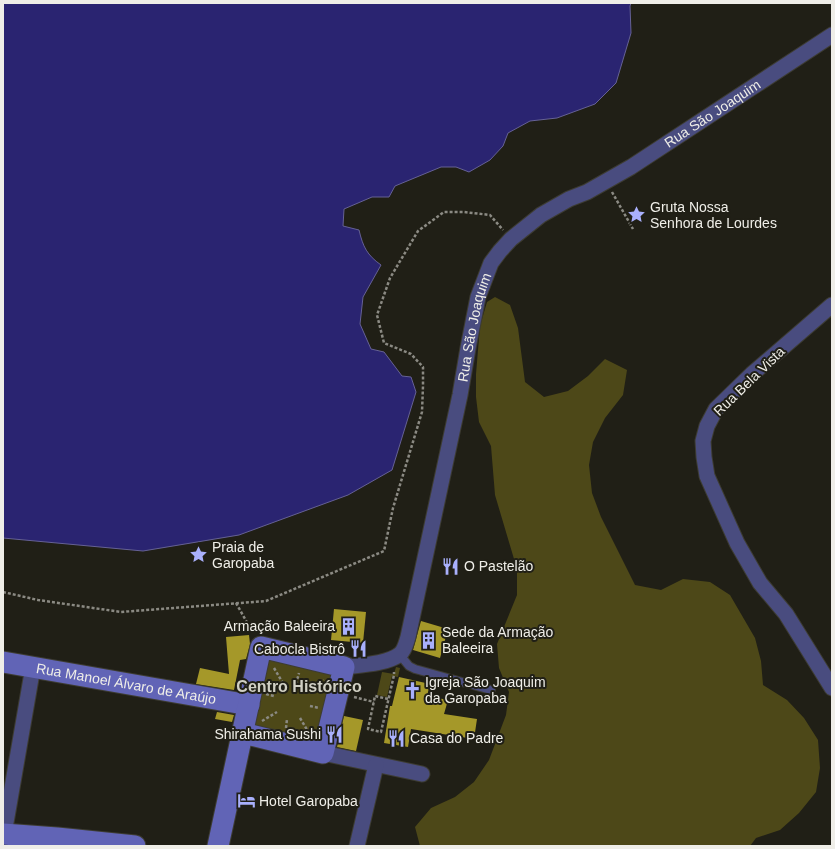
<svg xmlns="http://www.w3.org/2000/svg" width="835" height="849" viewBox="0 0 835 849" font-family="Helvetica,sans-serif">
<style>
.green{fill:#4d4818}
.water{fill:#2a2471;stroke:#656195}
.building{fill:#a59829}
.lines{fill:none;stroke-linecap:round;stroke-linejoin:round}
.lane-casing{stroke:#3d3c33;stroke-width:10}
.street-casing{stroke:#3d3c33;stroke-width:17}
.secondary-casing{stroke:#3d3c33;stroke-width:23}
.path{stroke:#8b8a83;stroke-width:2.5;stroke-dasharray:3 2;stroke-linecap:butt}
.lane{stroke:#494c7f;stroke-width:8}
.street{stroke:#494c7f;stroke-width:15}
.secondary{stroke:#6164b6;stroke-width:21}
.labels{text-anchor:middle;stroke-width:4;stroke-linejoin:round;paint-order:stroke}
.street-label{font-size:14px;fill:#efeee8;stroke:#201f16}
.poi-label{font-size:14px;fill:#efeee8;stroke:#201f16;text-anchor:start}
.quarter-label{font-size:16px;font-weight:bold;fill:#d0cfc3;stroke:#201f16}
</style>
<rect width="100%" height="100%" fill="#201f16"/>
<g class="green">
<path d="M495,297L510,305L518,328L525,382L544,397L568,391L588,376L605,359L627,370L623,395L605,418L593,442L589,465L592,493L601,517L635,585L661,590L683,579L710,582L730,595L755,638L761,661L763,685L787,700L804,718L818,740L820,768L816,792L799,813L780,830L756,838L750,846H420L415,827L431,808L455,797L474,782L489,760L506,715L509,692L499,668L497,644L517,595V569L495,495L491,446L479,422L476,397V374L480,326L487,302Z"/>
<path d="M265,657L336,672L318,746L247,729Z"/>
<path d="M396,667L400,668L398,677L392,676L387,697L377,695L382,672L394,674Z"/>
</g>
<path class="water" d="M3,3H631L630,6L631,33L616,83L595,104L557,118L530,121L508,133L503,146L490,160L469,172L456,167H441L395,186L389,197H372L344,209L343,226L359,230C363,247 367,255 381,265L363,297L360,324L371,349L384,352L402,376L411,377L416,392L392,470L348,495L239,535L143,551L3,538Z"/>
<g class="building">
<path d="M334,609L366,612L363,643L331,640Z"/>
<path d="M421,621L448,629L440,658L413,650Z"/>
<path d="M249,635L250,644L246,659L240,660L234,690L196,684L200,668L229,674L226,637Z"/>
<path d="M399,677L430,684L427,696L448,700L444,714L477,719L474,739L411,729L408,747L384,743L390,706H392Z"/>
<path d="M217,712L234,715L232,722L215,719Z"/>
<path d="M344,716L363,720L356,751L337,747Z"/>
</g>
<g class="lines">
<defs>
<path id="lane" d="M400,655L409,666L415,669L491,690"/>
<g id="street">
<path d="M832,305L752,374L716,409L707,426L703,441L704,457L707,476L737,543L760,583L786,614L832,688"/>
<path id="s1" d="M344,667C360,665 388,664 400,654C405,650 406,643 408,637L460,395L468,348L478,297L491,263L500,251L511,239L541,215L569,199L587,192L631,167L832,35"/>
<path d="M323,753L422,774"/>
<path d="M4,834L33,667"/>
<path d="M357,846L376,765"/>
</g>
<g id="secondary">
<path id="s2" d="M3,662L249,705"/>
<path d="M3,834L57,838L135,846"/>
<path d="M218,846L261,647L344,667L323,753L243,733"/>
</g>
</defs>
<use href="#lane" class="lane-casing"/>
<use href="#street" class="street-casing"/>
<use href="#secondary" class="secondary-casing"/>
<g class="path">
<path d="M612,192L633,229"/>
<path d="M3,592L38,600L121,612L266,601L384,551L393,508L422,412L423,386V367L411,354L384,343L377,315L390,278L418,231L444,212H464L490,215L503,230"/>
<path d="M236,603L253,633"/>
<path d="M274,668L284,685"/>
<path d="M296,684L299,673"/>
<path d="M307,691L324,680"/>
<path d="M266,694L274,696"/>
<path d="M354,697L374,702"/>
<path d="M388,699L375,696L368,729L381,732L394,675V672"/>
<path d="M310,706L319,708"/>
<path d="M300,718L309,733"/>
<path d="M262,721L277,712"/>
<path d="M286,728L287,719"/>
</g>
<use href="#lane" class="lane"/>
<use href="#street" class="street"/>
<use href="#secondary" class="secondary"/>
</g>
<defs>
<symbol id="sight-bare" viewBox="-9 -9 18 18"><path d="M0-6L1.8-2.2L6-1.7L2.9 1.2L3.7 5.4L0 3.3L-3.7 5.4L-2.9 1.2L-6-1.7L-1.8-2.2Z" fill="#a9b0fc" stroke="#201f16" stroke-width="2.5" paint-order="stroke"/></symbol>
<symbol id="restaurant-bare" viewBox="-9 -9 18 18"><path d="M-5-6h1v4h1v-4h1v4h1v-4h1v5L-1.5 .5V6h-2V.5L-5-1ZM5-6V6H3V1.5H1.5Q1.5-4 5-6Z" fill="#a9b0fc" stroke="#201f16" stroke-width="2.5" paint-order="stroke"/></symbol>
<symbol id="building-bare" viewBox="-9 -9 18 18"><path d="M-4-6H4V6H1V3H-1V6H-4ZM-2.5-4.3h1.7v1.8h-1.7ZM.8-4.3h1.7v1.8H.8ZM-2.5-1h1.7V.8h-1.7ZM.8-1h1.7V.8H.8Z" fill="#a9b0fc" stroke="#201f16" stroke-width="2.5" paint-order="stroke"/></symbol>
<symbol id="church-bare" viewBox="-9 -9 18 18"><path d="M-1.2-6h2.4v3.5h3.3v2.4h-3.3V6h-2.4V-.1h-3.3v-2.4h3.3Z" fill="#a9b0fc" stroke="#201f16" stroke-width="2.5" paint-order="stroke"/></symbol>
<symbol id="hotel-bare" viewBox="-9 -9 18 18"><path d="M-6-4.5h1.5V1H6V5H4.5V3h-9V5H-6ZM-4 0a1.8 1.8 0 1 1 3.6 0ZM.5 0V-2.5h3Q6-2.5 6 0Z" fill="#a9b0fc" stroke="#201f16" stroke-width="2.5" paint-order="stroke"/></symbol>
</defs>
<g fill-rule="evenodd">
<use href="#sight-bare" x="624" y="202" width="25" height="25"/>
<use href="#sight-bare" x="186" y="542" width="25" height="25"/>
<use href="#restaurant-bare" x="438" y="554" width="25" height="25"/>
<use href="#building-bare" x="336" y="614" width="25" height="25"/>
<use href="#building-bare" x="416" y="628" width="25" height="25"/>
<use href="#restaurant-bare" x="346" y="636" width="25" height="25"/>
<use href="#church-bare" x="400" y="678" width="25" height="25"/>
<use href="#restaurant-bare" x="322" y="722" width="25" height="25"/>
<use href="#restaurant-bare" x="384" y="726" width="25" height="25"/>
<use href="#hotel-bare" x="234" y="788" width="25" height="25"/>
</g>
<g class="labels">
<g class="street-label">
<text dy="5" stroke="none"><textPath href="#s1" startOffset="730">Rua São Joaquim</textPath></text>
<text dy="5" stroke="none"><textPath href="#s1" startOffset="394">Rua São Joaquim</textPath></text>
<text transform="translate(749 381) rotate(-44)" y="5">Rua Bela Vista</text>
<text dy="5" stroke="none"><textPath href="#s2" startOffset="125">Rua Manoel Álvaro de Araújo</textPath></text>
</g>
<g class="poi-label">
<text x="650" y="212">Gruta Nossa<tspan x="650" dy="16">Senhora de Lourdes</tspan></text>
<text x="212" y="552">Praia de<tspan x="212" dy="16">Garopaba</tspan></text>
<text x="464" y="571">O Pastelão</text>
<text x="335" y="631" text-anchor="end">Armação Baleeira</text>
<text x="442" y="637">Sede da Armação<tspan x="442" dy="16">Baleeira</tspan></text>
<text x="345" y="654" text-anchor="end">Cabocla Bistrô</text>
<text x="425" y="687">Igreja São Joaquim<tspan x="425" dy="16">da Garopaba</tspan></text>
<text x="321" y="739" text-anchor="end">Shirahama Sushi</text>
<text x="410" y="743">Casa do Padre</text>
<text x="259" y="806">Hotel Garopaba</text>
</g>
<g class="quarter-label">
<text x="299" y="692">Centro Histórico</text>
</g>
</g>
<rect width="835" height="849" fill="none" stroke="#efeee8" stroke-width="8"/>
</svg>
